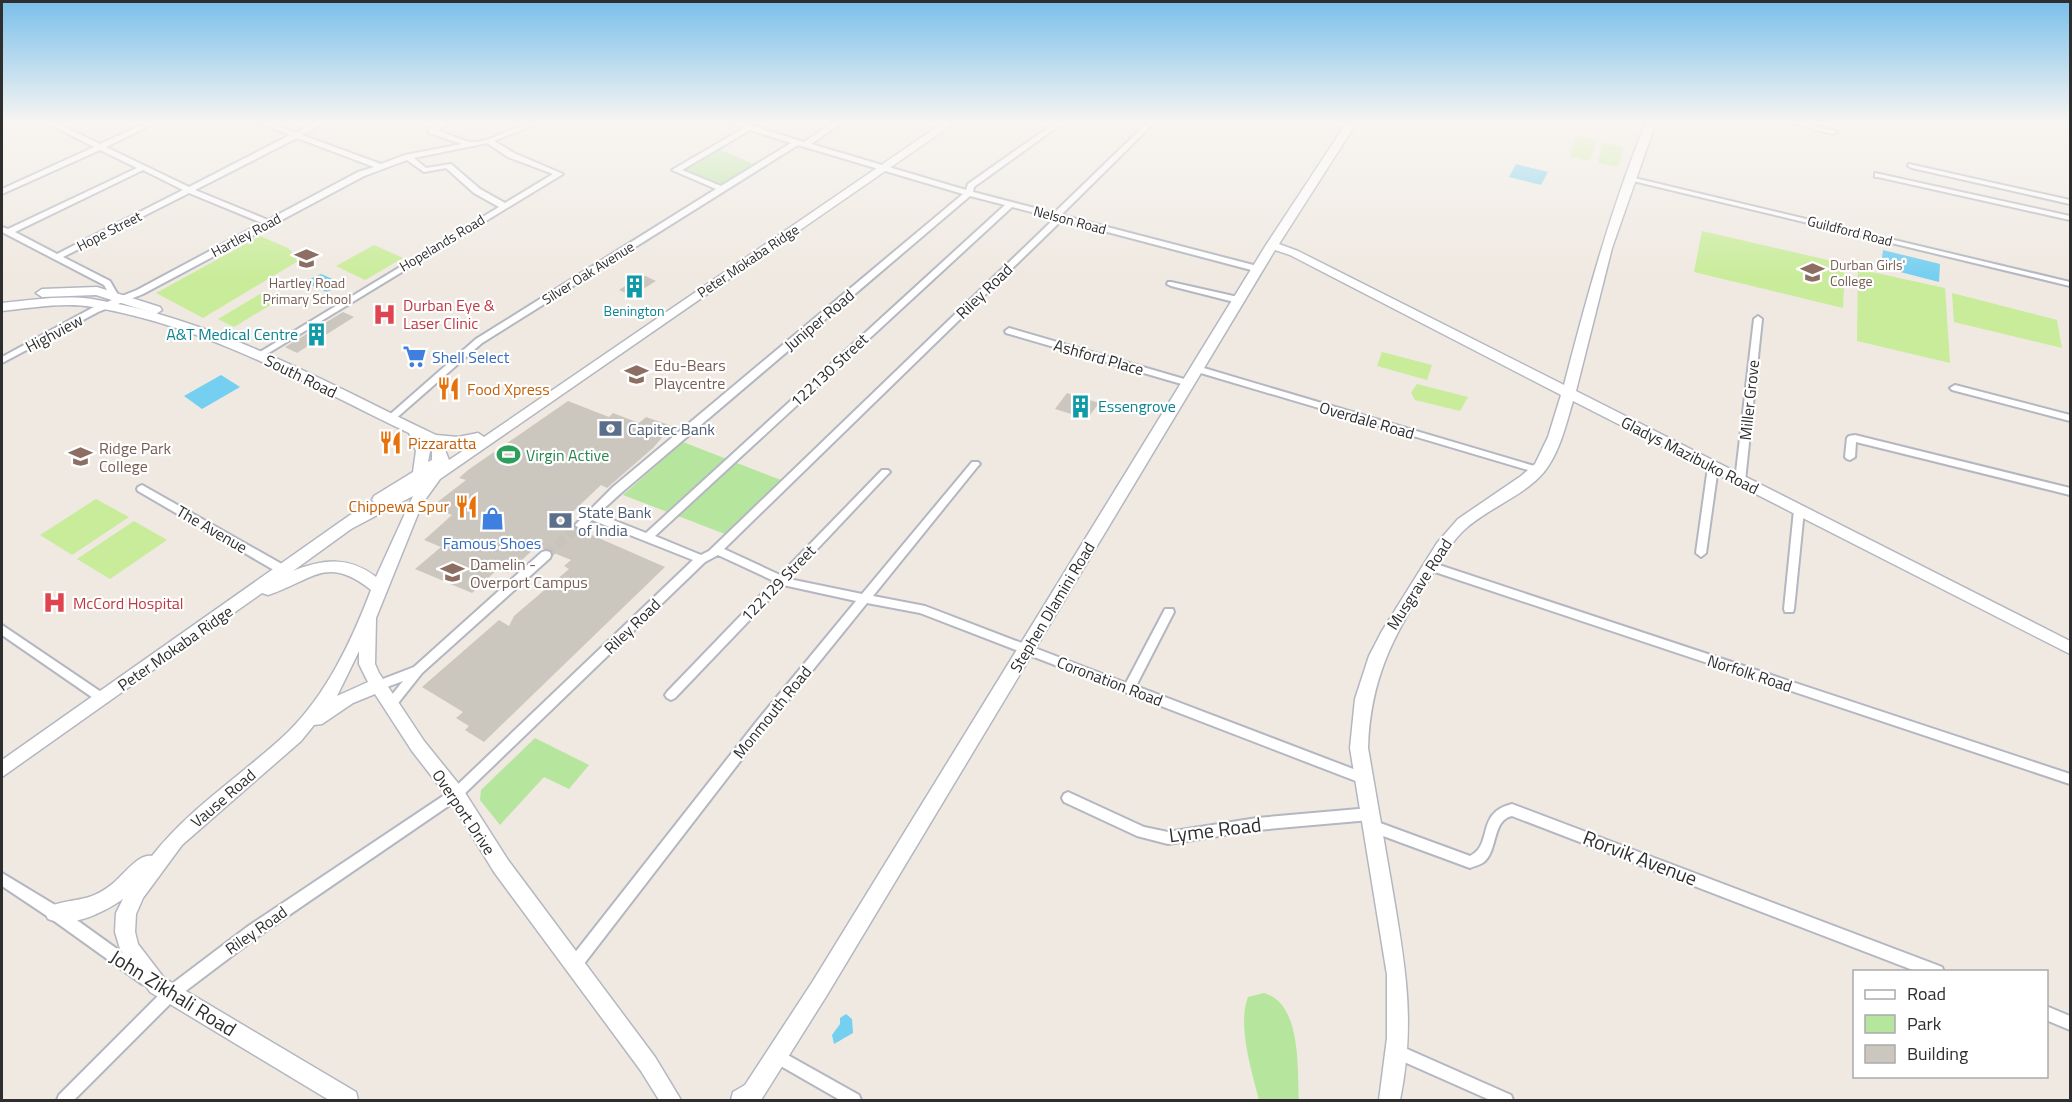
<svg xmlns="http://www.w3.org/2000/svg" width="2072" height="1102" viewBox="0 0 2072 1102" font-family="'Titillium Web',sans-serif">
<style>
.green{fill:#b6e59e}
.pitch{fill:#c9ec9a}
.water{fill:#75cff0}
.building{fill:#cbc7bf}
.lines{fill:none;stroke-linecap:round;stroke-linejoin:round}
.street-tunnel{stroke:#c8c4bd;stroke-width:10;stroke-dasharray:10 5;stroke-linecap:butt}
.street-casing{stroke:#b4b7c1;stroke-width:4}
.secondary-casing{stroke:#b4b7c1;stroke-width:3}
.street{fill:#fff;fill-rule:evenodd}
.secondary{fill:#fff;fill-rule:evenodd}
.labels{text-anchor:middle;stroke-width:4.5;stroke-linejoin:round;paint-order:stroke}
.far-street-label{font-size:14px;fill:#2e2e2e;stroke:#fff}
.far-education-label{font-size:14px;fill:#785e54;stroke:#fff;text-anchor:start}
.far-culture-label{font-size:14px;fill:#0d838f;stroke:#fff}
.street-label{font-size:16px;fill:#2e2e2e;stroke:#fff}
.health-label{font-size:16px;fill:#be3a42;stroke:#fff;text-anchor:start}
.culture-label{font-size:16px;fill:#0d838f;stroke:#fff;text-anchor:end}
.shop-label{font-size:16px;fill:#366cbe;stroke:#fff;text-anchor:start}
.education-label{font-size:16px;fill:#785e54;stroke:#fff;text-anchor:start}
.food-label{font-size:16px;fill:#c56008;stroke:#fff;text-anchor:start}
.service-label{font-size:16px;fill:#4e5e75;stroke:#fff;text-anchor:start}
.leisure-label{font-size:16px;fill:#27864d;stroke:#fff;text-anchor:start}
.near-street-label{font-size:20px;fill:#2e2e2e;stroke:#fff}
</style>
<rect width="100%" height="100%" fill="#efe9e1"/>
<g class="green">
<path d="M718,149L754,164L722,185L684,170Z"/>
<path d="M683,442L781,480L725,534L623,495Z"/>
<path d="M535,738L589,765L569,789L544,777L500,825L480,800L481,790Z"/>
<path d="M1264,993C1302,1004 1297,1068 1299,1100H1259C1252,1072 1237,1025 1248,997Z"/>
</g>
<g class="pitch">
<path d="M1576,136L1596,140L1590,161L1570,157Z"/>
<path d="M1603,143L1623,147L1618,167L1598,163Z"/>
<path d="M1702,231L1845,264L1843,308L1694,272Z"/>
<path d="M260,236L288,248L300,260L203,318L156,293Z"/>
<path d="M374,245L403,258L365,280L336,266Z"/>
<path d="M1858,269L1945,288L1950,363L1857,341Z"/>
<path d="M1952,293L2057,320L2062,348L1954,322Z"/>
<path d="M260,294L277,301L234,327L218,319Z"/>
<path d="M1382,352L1432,365L1427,380L1377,366Z"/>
<path d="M1417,384L1468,397L1460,411L1415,400L1411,393Z"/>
<path d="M96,499L129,517L72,555L40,535Z"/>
<path d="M134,521L167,540L110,579L77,559Z"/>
</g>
<g class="water">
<path d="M1516,164L1548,172L1541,185L1509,177Z"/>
<path d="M1883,250L1940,264L1939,282L1881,267Z"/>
<path d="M321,274L342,283L327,292L303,282Z"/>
<path d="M221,375L240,387L202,409L184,396Z"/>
<path d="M846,1014L852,1019L853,1033L834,1044L832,1035L840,1024V1018Z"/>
</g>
<g class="building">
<path d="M643,275L656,281L632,296L619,290Z"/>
<path d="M343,312L354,317L297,353L285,347Z"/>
<path d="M1067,393L1099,403L1087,419L1055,409Z"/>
<path d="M568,401L609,417L613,413L639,423L646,417L672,426L653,448L607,488L601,485L562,522L665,567L484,742L465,730L469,726L456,718L463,712L422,687L499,620L509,626L514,616L569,569L564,566L571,560L537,546L508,573L498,569L472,593L415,569L441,547L424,540L452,515L431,507L466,480L459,478L468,470Z"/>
</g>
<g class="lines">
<path class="street-tunnel" d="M546,555L580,525"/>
<defs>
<g id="street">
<path d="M45,122H54L100,144L148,122H157L106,147L189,187L290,135L258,122H268L296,133L316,122H325L302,135L381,164L405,155L462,144L429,133V129L442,122H450L438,131C448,134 459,139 469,142C488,145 518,122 541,122L494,141L514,153L563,174L262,357H256L255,355L499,207L474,193L446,168L424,172L407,160L364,176L143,294L98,312L2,363V357L92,308L137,290L262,223L189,193L63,257L110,281L118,295L117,297H111L104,285L2,232V227L8,229L137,168L100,150L2,194V189L94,147ZM297,138L374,167L358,172L268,220L195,190ZM487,143L508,157L553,174L505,203L480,189L451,164L426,168L414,158ZM143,170L183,190L57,254L15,232Z"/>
<path d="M728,122H739L804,142L835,122H843L811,144L966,190L968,184L1056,122H1064L974,187L973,192L1054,213L1148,122H1155L1061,215L1261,267V271H1255L1062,220L724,549L780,575L882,470H888L890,472L888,474L789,579L862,594L972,462H978L980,464L978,466L873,596L925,606L1126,683L1165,609H1173L1174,612L1136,686L1369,775L1371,779L1369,783L1365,784L1361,783L920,613L867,603L765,729L580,969L575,971L570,969L568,964L570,959L757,721L856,601L783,585L675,698L671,700L667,698L665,695L667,692L774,581L718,555L705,562L460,798L257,937L175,999L74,1100H57L59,1095L165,989L247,927L452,790L693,560L592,520L584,528L580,529L575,525L613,487L963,194L798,145L482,343L393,421H387L385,419L387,417L476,339L716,189L672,170L744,128ZM750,130L791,143L721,186L682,170ZM970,196L1005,205L646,533L598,514L621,493ZM1012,207L1055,218L709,551L701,555L655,536Z"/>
<path d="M1787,122H1800L1837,132L1833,134Z"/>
<path d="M1909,164L2070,200V204L1912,168L1908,166Z"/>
<path d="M1875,173L2070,216V220L1878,177H1875Z"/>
<path d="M1626,176L2070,282V286L1629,180L1625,178Z"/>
<path d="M1168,282H1171L1238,297L1242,300L1238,303L1171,286L1167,284Z"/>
<path d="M1758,316L1762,319L1745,481L1740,484L1735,481L1754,319Z"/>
<path d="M1009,328L1191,381L1193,383L1188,386L1185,385L1006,333L1005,331Z"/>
<path d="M1197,366L1541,468L1543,470L1538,473L1194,371L1192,369L1194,367Z"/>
<path d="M1955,385L2070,415V421L1952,390L1950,388Z"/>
<path d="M1855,435L2070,488V495L1856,442L1855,457L1850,460L1847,459L1845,457L1847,438L1849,436Z"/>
<path d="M1713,464L1718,467L1706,553L1701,557L1696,553L1708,467Z"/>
<path d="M142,485L287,567L288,570L287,573H279L138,491L137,489L138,487Z"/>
<path d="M1799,506L1804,510L1794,609L1793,612H1785L1784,609L1794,510Z"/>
<path d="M546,551L550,552L551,555L550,558L422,673L395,707L391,709L387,707L385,704L387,701L403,681L379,690L375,688L373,685L375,682L414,667L542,552Z"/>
<path d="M1430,562L2070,774V784L1426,569L1425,566L1426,563Z"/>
<path d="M2,625L107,696L109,699L107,702L103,704L99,702L2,635Z"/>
<path d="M1068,792L1144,827L1168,832L1257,818L1370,808L1374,810L1376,814L1374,818L1370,820L1257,830L1168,844L1137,836L1064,802L1062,798L1064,794Z"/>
<path d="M1512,804L1937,965L1942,967L1944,972H1918L1512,816C1492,820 1498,850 1484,862C1480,865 1474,866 1470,868L1367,830L1366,826L1367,822L1372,820L1470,856C1494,844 1475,813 1512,804Z"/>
<path d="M2,873L60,908L152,974L154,979L152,984L147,986L142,984L50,918L2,886Z"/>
<path d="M2046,1006L2070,1016V1030L2046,1020Z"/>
<path d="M1398,1045L1511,1095L1513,1100H1490L1393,1057L1391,1052L1393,1047Z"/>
<path d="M777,1049L859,1095L861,1100H840L772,1061L770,1056L772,1051Z"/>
</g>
<g id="secondary">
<path d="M944,122H956L440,479L422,504L376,618L375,664L379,673L424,741L462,788L508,860L655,1057L681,1100H659L641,1071L494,872L450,800L412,751L375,694L353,703L322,724L314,725L301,741L182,845L143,898L136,914L135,932L138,944L164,978L356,1092L358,1100H329L150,992L120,949L115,932L116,913L123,899C104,912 72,929 48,919L45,913L48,907C72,897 87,904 111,885C122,877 138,853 152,856C190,807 244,774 288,732C327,694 352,640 371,590C326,554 312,581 268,595L262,593L2,777V760L350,515L376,504L372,500L374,496L413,472L416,451L409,433C307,384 206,326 93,307C63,302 32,308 2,311V303C31,300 63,295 92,299C215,319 325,382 436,435L458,437L478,433L484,437ZM426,441L432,450V460L428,462L430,451ZM475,443L449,460L443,445L458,447ZM413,496L376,577C349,556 323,559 293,571L351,529ZM359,651V664L368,682L337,696Z"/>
<path d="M1347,122H1357L1279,244L1298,251L1564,385C1587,296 1611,208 1646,122H1656L1612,248L1576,391L2070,641V654L1573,401C1566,424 1560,452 1544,472C1523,497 1487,508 1463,531C1449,545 1439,563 1429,580C1393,635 1370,680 1368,748C1376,794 1384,841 1392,887C1405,964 1416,1022 1400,1100H1379L1387,1038V975L1350,748L1355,699L1369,656L1382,631L1437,543L1458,519L1521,476L1535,464L1548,437L1561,395L1290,255L1275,250L827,995L761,1100H731L733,1092L745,1085L813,981L1266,245Z"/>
<path d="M97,287L160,307L162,310L156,314L96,295L42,297L36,293L42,289Z"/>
</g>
</defs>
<use href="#street" class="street-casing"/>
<use href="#secondary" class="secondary-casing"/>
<use href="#street" class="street"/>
<use href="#secondary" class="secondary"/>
</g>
<linearGradient id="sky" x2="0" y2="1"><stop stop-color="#7abfeb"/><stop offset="0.44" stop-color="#f8f5f2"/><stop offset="1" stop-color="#f8f5f2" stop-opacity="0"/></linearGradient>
<rect width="2072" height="277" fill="url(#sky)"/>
<defs>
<symbol id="school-bare" viewBox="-9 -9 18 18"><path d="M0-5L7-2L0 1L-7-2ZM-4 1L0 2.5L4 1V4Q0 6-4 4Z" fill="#8d6e63" stroke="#fff" stroke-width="2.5" paint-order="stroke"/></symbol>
<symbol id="building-bare" viewBox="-9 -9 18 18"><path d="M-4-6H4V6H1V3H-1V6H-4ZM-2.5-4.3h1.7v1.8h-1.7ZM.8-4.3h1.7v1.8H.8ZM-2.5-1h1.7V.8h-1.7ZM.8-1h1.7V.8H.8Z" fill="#0f9aa8" stroke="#fff" stroke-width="2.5" paint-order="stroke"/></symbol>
<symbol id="hospital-bare" viewBox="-9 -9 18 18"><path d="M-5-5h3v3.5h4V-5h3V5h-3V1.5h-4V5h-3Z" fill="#e0444e" stroke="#fff" stroke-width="2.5" paint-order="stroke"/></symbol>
<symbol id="supermarket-bare" viewBox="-9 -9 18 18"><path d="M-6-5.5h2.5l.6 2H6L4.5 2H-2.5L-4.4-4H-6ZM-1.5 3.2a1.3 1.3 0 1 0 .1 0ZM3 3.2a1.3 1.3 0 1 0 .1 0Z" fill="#3f7fe0" stroke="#fff" stroke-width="2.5" paint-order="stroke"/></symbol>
<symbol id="restaurant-bare" viewBox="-9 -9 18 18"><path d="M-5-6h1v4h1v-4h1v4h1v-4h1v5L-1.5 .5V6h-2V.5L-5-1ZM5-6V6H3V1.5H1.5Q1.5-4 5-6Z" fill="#e8710a" stroke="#fff" stroke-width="2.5" paint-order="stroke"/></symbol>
<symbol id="bank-bare" viewBox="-9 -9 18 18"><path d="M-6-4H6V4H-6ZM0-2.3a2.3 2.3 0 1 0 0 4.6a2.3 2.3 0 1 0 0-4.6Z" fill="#5c6f8a" stroke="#fff" stroke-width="2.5" paint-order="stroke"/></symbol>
<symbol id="stadium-bare" viewBox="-9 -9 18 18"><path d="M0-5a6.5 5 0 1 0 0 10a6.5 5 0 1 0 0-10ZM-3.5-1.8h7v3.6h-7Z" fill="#2e9e5b" stroke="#fff" stroke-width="2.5" paint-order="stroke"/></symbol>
<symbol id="shop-bare" viewBox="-9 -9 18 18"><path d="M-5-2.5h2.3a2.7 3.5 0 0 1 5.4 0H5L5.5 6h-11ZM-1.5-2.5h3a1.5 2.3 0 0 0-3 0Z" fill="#3f7fe0" stroke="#fff" stroke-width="2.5" paint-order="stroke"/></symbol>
<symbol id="university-bare" viewBox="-9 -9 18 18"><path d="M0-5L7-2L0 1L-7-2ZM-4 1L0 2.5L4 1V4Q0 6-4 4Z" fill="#8d6e63" stroke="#fff" stroke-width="2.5" paint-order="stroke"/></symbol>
</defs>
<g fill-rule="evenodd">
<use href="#school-bare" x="290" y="242" width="33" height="33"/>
<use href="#school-bare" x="1796" y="256" width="33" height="33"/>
<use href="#building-bare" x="618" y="270" width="33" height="33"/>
<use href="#hospital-bare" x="368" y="298" width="33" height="33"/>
<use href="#building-bare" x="300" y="318" width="33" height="33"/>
<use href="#supermarket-bare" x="398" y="340" width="33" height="33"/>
<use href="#school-bare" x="620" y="358" width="33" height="33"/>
<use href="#restaurant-bare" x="432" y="372" width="33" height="33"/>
<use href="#building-bare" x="1064" y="390" width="33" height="33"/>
<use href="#bank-bare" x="594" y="412" width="33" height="33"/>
<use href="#restaurant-bare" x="374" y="426" width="33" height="33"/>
<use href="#stadium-bare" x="492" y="438" width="33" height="33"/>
<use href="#school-bare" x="64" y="440" width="33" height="33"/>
<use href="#restaurant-bare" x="450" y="490" width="33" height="33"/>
<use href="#shop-bare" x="476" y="502" width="33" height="33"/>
<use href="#bank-bare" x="544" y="504" width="33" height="33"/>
<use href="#university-bare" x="436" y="556" width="33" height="33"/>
<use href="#hospital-bare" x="38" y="586" width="33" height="33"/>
</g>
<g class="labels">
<g class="far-street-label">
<text transform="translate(1070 220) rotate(15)" y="5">Nelson Road</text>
<text transform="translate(109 231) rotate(-27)" y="5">Hope Street</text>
<text transform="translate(1850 231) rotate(14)" y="5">Guildford Road</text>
<text transform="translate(246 235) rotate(-28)" y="5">Hartley Road</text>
<text transform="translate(442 243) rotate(-31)" y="5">Hopelands Road</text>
<text transform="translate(748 261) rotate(-34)" y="5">Peter Mokaba Ridge</text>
<text transform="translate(588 273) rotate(-32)" y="5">Silver Oak Avenue</text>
</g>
<g class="far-education-label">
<text x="1830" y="270">Durban Girls'<tspan x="1830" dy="16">College</tspan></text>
<text x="307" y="288" text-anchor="middle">Hartley Road<tspan x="307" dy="16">Primary School</tspan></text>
</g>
<g class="far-culture-label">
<text x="634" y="316">Benington</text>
</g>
<g class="street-label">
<text transform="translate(984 291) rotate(-44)" y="6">Riley Road</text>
<text transform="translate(819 320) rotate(-40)" y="6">Juniper Road</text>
<text transform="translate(54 333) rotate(-28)" y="6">Highview</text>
<text transform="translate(1099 357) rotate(16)" y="6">Ashford Place</text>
<text transform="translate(829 370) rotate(-43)" y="6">122130 Street</text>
<text transform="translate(301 376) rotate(26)" y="6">South Road</text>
<text transform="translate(1749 400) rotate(-84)" y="6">Miller Grove</text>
<text transform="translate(1367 420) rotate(16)" y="6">Overdale Road</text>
<text transform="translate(1690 455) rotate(27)" y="6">Gladys Mazibuko Road</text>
<text transform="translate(212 529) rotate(30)" y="6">The Avenue</text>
<text transform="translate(778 583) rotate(-46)" y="6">122129 Street</text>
<text transform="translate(1419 584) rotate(-57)" y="6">Musgrave Road</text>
<text transform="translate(1052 607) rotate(-59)" y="6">Stephen Dlamini Road</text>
<text transform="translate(632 626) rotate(-44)" y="6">Riley Road</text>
<text transform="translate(175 648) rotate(-35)" y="6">Peter Mokaba Ridge</text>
<text transform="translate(1750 673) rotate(18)" y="6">Norfolk Road</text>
<text transform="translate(1110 681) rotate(21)" y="6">Coronation Road</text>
<text transform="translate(772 712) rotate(-51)" y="6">Monmouth Road</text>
<text transform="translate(223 798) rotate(-41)" y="6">Vause Road</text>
<text transform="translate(464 812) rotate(56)" y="6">Overport Drive</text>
<text transform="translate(256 930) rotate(-35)" y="6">Riley Road</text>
</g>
<g class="health-label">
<text x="403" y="311">Durban Eye &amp;<tspan x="403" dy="18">Laser Clinic</tspan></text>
<text x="73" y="609">McCord Hospital</text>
</g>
<g class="culture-label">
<text x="298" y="340">A&amp;T Medical Centre</text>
<text x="1098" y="412" text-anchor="start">Essengrove</text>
</g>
<g class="shop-label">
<text x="432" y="363">Shell Select</text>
<text x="492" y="549" text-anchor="middle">Famous Shoes</text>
</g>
<g class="education-label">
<text x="654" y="371">Edu-Bears<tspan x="654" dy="18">Playcentre</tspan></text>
<text x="99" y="454">Ridge Park<tspan x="99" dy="18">College</tspan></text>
<text x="470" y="570">Damelin -<tspan x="470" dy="18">Overport Campus</tspan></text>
</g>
<g class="food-label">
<text x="467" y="395">Food Xpress</text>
<text x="408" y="449">Pizzaratta</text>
<text x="449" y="512" text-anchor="end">Chippewa Spur</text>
</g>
<g class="service-label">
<text x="628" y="435">Capitec Bank</text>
<text x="578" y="518">State Bank<tspan x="578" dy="18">of India</tspan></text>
</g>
<g class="leisure-label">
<text x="526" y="461">Virgin Active</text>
</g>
<g class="near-street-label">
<text transform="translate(1215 830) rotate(-7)" y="7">Lyme Road</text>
<text transform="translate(1640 858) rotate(21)" y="7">Rorvik Avenue</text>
<text transform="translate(173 993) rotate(32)" y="7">John Zikhali Road</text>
</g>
</g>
<rect width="2072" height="1102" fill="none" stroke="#2e2e2e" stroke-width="6"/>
<rect x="1853" y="970" width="195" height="108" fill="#ffffff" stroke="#ababab" stroke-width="1.5"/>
<rect x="1865" y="990" width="30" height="9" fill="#ffffff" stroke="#ababab" stroke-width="1.5"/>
<text x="1907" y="1000" font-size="18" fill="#2e2e2e">Road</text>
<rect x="1865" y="1015" width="30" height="18" fill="#b6e59e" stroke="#ababab" stroke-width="1.5"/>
<text x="1907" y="1030" font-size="18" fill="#2e2e2e">Park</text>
<rect x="1865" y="1045" width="30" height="18" fill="#cbc7bf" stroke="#ababab" stroke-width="1.5"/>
<text x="1907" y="1060" font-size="18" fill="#2e2e2e">Building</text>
</svg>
